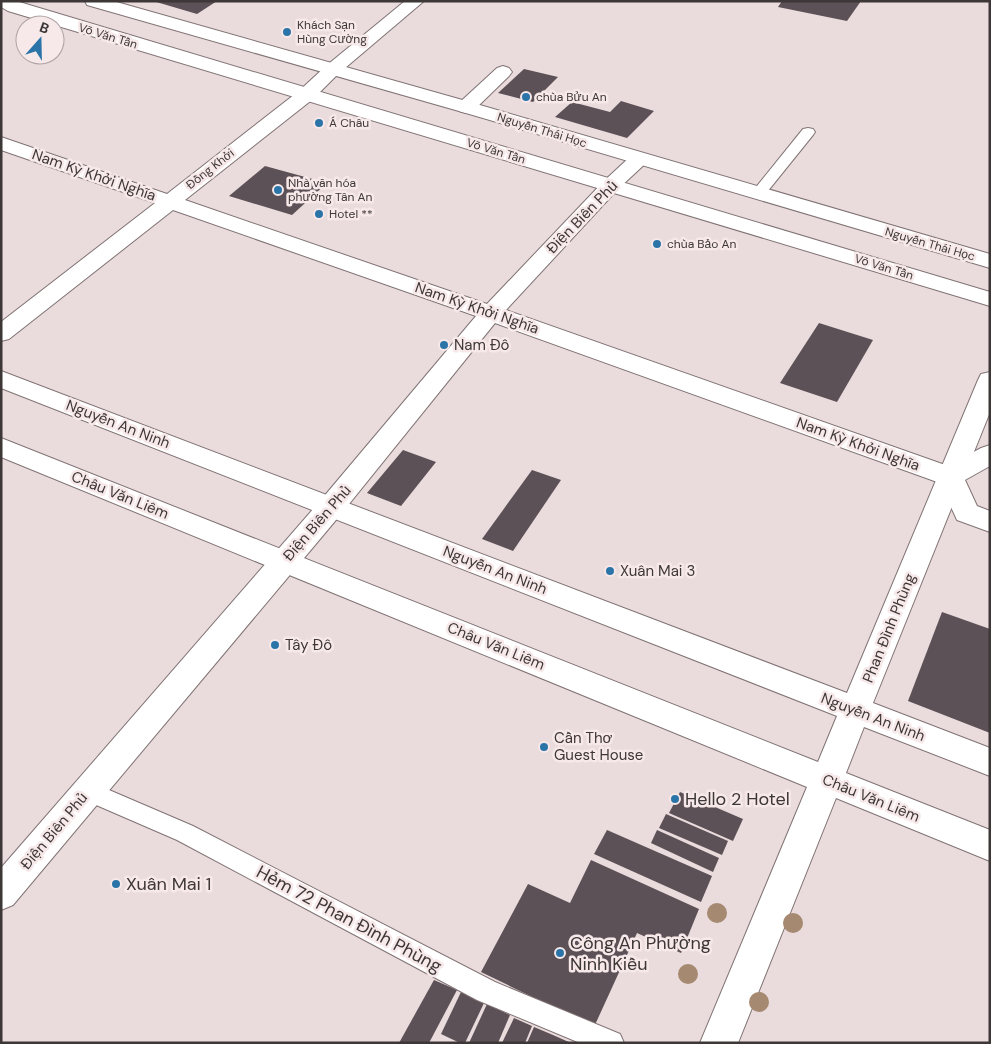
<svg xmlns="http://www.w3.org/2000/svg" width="991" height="1044" viewBox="0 0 991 1044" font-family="'DM Sans',sans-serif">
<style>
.building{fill:#5c5156}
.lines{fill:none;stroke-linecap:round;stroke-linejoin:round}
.service-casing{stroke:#807374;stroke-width:2}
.minor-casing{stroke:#807374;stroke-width:2}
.tertiary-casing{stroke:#807374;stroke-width:2}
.service{fill:#fff;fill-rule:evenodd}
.minor{fill:#fff;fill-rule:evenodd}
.tertiary{fill:#fff;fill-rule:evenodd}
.tree{fill:#a58970}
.poi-dot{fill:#2b74a8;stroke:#f7e8e9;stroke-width:2}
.labels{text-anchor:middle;stroke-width:5;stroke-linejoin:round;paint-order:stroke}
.far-poi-label{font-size:12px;fill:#3d3737;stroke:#f7e8e9;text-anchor:start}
.far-street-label{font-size:12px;fill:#3d3737;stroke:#f7e8e9}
.street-label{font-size:15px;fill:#3d3737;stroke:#f7e8e9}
.poi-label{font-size:15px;fill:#3d3737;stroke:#f7e8e9;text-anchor:start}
.near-poi-label{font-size:18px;fill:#3d3737;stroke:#f7e8e9;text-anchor:start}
.near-street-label{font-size:18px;fill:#3d3737;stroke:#f7e8e9}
</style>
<rect width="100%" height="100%" fill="#eadbdc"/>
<g class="building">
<path d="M153,1H217L197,14Z"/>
<path d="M782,1H861L847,21L778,7Z"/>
<path d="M524,69L558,77L533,102L498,93Z"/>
<path d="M621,101L654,111L627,138L555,117L572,102L610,112Z"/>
<path d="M265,166L327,183L292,215L229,196Z"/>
<path d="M819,323L873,340L837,402L780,383Z"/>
<path d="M403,450L436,462L401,506L367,493Z"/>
<path d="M532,470L561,480L513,551L482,539Z"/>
<path d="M942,612L990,629V733L908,701Z"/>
<path d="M680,792L743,819L733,841L669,813Z"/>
<path d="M666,814L728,841L722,855L659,828Z"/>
<path d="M607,830L712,876L701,902L594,854Z"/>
<path d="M657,830L719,858L713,872L651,843Z"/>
<path d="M591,860L699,909L681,953L637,933L594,1027L481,972L528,884L570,903Z"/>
<path d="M434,980L457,990L429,1043H399Z"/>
<path d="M461,992L484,1003L465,1043H460L441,1034Z"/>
<path d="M487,1004L510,1015L498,1043H469Z"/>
<path d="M514,1018L532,1026L525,1043H502Z"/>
<path d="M534,1027L553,1035L571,1043H527Z"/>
</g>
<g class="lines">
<defs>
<g id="service">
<path d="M808,128L813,129L815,132L813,135L763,197H753L751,194L753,191L803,129Z"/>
<path d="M88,781L193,826L495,982L620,1034L624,1043H580L477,1000L177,840L80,798L77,791L80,784Z"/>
</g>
<g id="minor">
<path d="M405,1H424L338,74L313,99L185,200L487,304L604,181L632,155L639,153L646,155L649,159L646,163L618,189L506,310L948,466L981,448L990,445V466L965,480L977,506L990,511V532L957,520L940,483L495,323L341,514L13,905L1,910V868L321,500L476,316L173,210L9,339L1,341V322L155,203L1,150V137L167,194L299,91L326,66Z"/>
<path d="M503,66L509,68L512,72L509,76L473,111L466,113L459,111L456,107L459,103L497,68Z"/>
</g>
<g id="tertiary">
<path d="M1,1H16L990,292V306L8,11L1,7Z"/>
<path d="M85,1H113L473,103L990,254V268L459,111L87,5Z"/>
<path d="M1,371L847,693L978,380L981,374L990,372V412L873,703L990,748V776L864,727L846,773L990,830V861L836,798L738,1043H700L807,787L1,457V438L818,762L837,716L1,388Z"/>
</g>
</defs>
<use href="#service" class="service-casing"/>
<use href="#minor" class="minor-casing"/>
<use href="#tertiary" class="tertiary-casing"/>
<use href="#service" class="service"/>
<use href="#minor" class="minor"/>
<use href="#tertiary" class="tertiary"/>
</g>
<g class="tree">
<circle cx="717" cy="913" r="10"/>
<circle cx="793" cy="923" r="10"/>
<circle cx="688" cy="974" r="10"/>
<circle cx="759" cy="1002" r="10"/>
</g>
<g class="poi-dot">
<circle cx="287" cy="32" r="5"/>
<circle cx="526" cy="97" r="5"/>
<circle cx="319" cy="123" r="5"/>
<circle cx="278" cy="190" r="5"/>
<circle cx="319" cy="214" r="5"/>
<circle cx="657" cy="244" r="5"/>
<circle cx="444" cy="345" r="5"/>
<circle cx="610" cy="571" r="5"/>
<circle cx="275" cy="645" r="5"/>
<circle cx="544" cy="747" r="5"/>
<circle cx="675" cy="799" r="5"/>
<circle cx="116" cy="884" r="5"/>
<circle cx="560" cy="953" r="5"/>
</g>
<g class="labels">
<g class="far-poi-label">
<text x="297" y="29">Khách Sạn<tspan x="297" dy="14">Hùng Cường</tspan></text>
<text x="536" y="101">chùa Bửu An</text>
<text x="329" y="127">Á Châu</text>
<text x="288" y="187">Nhà văn hóa<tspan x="288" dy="14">phường Tân An</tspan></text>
<text x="329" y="218">Hotel **</text>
<text x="667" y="248">chùa Bảo An</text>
</g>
<g class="far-street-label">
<text transform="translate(108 36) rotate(17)" y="4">Võ Văn Tần</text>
<text transform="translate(542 130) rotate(17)" y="4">Nguyễn Thái Học</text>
<text transform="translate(496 151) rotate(17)" y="4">Võ Văn Tần</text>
<text transform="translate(210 169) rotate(-38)" y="4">Đồng Khởi</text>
<text transform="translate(930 244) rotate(16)" y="4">Nguyễn Thái Học</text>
<text transform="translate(884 267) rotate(17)" y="4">Võ Văn Tần</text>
</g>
<g class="street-label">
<text transform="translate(94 175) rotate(19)" y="5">Nam Kỳ Khởi Nghĩa</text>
<text transform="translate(582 217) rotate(-46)" y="5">Điện Biên Phủ</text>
<text transform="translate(477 308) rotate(19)" y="5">Nam Kỳ Khởi Nghĩa</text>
<text transform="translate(118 424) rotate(21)" y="5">Nguyễn An Ninh</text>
<text transform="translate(858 444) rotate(20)" y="5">Nam Kỳ Khởi Nghĩa</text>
<text transform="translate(120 495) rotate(22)" y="5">Châu Văn Liêm</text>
<text transform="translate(317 523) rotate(-49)" y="5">Điện Biên Phủ</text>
<text transform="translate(495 570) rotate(21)" y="5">Nguyễn An Ninh</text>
<text transform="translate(889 628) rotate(-68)" y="5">Phan Đình Phùng</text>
<text transform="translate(496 646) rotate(22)" y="5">Châu Văn Liêm</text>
<text transform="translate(873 717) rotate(21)" y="5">Nguyễn An Ninh</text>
<text transform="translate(871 798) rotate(22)" y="5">Châu Văn Liêm</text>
<text transform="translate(54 831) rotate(-50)" y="5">Điện Biên Phủ</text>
</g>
<g class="poi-label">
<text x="454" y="350">Nam Đô</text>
<text x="620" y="576">Xuân Mai 3</text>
<text x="285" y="650">Tây Đô</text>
<text x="554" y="743">Cần Thơ<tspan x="554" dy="17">Guest House</tspan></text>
</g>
<g class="near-poi-label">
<text x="685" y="805">Hello 2 Hotel</text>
<text x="126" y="890">Xuân Mai 1</text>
<text x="570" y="949">Công An Phường<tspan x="570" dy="21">Ninh Kiều</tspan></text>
</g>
<g class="near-street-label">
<text transform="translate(349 919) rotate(28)" y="6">Hẻm 72 Phan Đình Phùng</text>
</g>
</g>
<rect width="991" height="1044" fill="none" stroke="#3d3737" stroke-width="5"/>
<g transform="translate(40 40) rotate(20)"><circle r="24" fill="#f7e8e9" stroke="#ada1a2"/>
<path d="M0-4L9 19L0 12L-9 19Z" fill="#2b74a8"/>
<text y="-8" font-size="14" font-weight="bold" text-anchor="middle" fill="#3d3737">B</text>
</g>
</svg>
